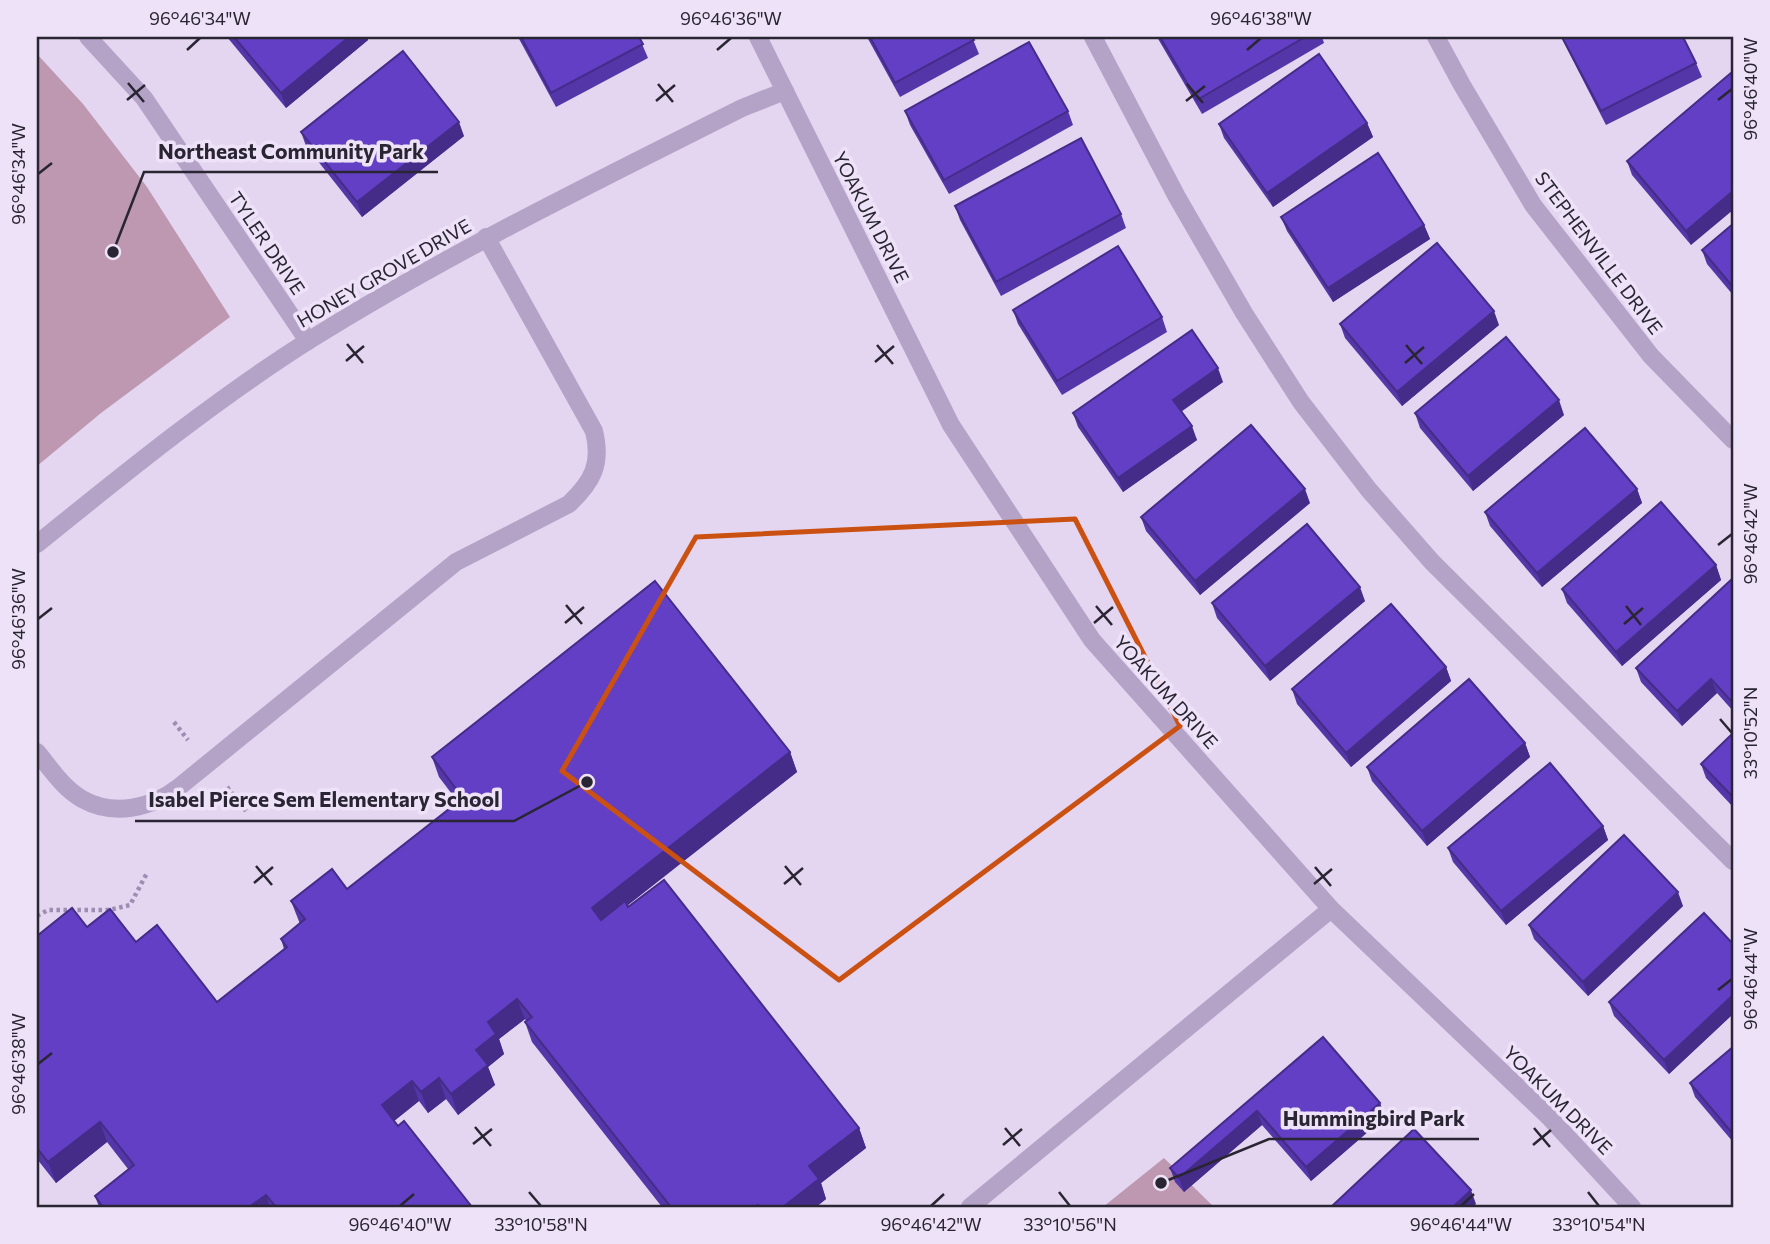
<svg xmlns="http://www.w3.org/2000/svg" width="1770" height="1244" viewBox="0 0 1770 1244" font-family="Commissioner,sans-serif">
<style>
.green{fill:#be97b0}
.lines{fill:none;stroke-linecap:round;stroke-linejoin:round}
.path{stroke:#9e8db3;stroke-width:4.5;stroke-dasharray:3.5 3.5;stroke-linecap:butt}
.minor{stroke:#b4a3c7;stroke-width:18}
.wall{fill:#5436a9}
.shaded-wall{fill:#452c89}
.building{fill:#623fc4;stroke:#452c89;stroke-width:2}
.marked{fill:none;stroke:#cb5112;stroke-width:5;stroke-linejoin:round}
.ticks{fill:none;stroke:#292532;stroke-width:2.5}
.labels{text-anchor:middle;stroke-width:7;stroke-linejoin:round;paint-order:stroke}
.street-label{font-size:19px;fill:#292532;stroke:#eee2f8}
.leader{fill:none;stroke:#292532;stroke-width:2.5}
.callout-dot{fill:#292532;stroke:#eee2f8;stroke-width:2.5}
.callout-label{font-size:21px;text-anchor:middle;font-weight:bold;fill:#292532;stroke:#eee2f8;stroke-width:7;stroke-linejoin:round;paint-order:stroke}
.neatline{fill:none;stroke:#292532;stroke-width:2.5}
.ticks-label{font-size:18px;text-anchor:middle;fill:#292532}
</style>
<rect width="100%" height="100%" fill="#e4d6f0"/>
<g class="green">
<path d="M37,54L83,104L147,187L230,317L101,413L37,466Z"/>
<path d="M1164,1158L1214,1207H1103Z"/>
</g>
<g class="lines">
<g class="path">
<path d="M174,722L188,740"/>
<path d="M227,787L246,811"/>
<path d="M37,916L48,910H109L130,905L147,873"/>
</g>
<g class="minor">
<path d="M88,37L144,98L308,341"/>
<path d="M758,37L951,425L1092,640L1331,909L1548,1116L1632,1207"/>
<path d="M1093,37L1177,197L1244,313L1301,402L1369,490L1432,562L1733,861"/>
<path d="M1436,37L1462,85L1533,205L1651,356L1733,440"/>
<path d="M37,544C125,473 212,402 308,341C447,254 595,182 742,108L785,91"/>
<path d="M37,752C50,768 63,788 82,799C114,817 152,808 179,787L456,562L569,504C593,481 602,464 594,431L486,237"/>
<path d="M970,1207L1331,909"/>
</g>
</g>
<g class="wall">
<path d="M227,37H367L368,40L286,108Z"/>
<path d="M518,37H639L648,58L556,107Z"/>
<path d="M867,37H972L979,54L900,97Z"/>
<path d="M1157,37H1322L1324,43L1202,114Z"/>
<path d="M1561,37H1683L1696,63L1702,77L1606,125Z"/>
<path d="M1732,72L1691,245L1632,175L1627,161Z"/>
<path d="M905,111H1068L1073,125L949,194L910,125Z"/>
<path d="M1367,123L1373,137L1273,207L1224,138L1219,124Z"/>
<path d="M301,132L464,136L362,217L306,146Z"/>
<path d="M955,206L1121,214L1126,228L1001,296L960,220Z"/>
<path d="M1281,217L1424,225L1430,239L1333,302L1287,231Z"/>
<path d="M1733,224V295L1707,264L1702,250Z"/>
<path d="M1013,310L1162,317L1167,332L1062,395L1018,324Z"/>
<path d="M1340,324L1499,325L1402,406L1345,338Z"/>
<path d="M1223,382L1181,411L1197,440L1123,492L1078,427L1073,413Z"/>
<path d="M1415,413L1564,415L1473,491L1420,428Z"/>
<path d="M1637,489L1642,503L1542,587L1490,526L1485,512Z"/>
<path d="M1310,503L1200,595L1146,531L1141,517Z"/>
<path d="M1716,565L1721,580L1622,666L1567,603L1562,589Z"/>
<path d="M1733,578V711L1717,693L1682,726L1641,682L1636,668Z"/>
<path d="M1365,601L1270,681L1217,618L1212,603Z"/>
<path d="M1446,667L1451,681L1351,767L1297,704L1292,689Z"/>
<path d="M1733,733V807L1706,778L1701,764Z"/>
<path d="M1525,743L1530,757L1427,846L1372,781L1367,767Z"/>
<path d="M790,752L797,772L627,905L859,1128L866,1148L821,1183L826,1199L816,1207H662L532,1042L525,1022L526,1021L525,1019L499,1039L504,1054L488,1067L495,1085L458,1115L446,1099L428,1113L419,1101L394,1121L472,1207H99L95,1196L128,1169L107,1142L56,1183L37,1159V936L87,927L136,942L217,1002L284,949L281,939L300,924L291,901L347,889L458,802L439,777L432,757Z"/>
<path d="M1603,826L1608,840L1506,925L1453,862L1448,848Z"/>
<path d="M1683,906L1588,996L1534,939L1529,925Z"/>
<path d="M1733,944V1014L1669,1074L1614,1016L1609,1002Z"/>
<path d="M1323,1037L1380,1103L1385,1117L1311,1181L1262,1125L1184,1192L1175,1182L1170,1168Z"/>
<path d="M1733,1047V1142L1695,1097L1690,1083Z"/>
</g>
<g class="shaded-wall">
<path d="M349,37H367L368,40L286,108L281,93Z"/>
<path d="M459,122L464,136L362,217L357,202Z"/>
<path d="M1367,123L1373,137L1273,207L1267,193Z"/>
<path d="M1733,191V210L1691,245L1686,231Z"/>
<path d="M1424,225L1430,239L1333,302L1328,288Z"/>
<path d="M1494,311L1499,325L1402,406L1397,392Z"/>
<path d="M1218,368L1223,382L1178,414L1173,400Z"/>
<path d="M1559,400L1564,415L1473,491L1468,476Z"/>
<path d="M1192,426L1197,440L1123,492L1118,478Z"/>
<path d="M1305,489L1310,503L1200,595L1195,581Z"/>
<path d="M1637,489L1642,503L1542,587L1537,573Z"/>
<path d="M1716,565L1721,580L1622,666L1616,652Z"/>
<path d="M1360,587L1365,601L1270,681L1265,666Z"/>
<path d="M1446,667L1451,681L1351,767L1346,753Z"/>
<path d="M1711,679L1717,693L1682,726L1677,711Z"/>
<path d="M1525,743L1530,757L1427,846L1422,831Z"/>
<path d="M790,752L797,772L599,928L592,908Z"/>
<path d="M1603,826L1608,840L1506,925L1501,911Z"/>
<path d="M1678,892L1683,906L1588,996L1583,982Z"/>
<path d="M1733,995V1014L1669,1074L1664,1060Z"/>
<path d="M517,999L525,1019L499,1039L504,1054L488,1067L495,1085L458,1115L451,1094L476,1050L488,1022Z"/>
<path d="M439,1078L446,1099L428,1113L421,1092Z"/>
<path d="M412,1081L419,1101L389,1125L382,1105Z"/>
<path d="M1380,1103L1385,1117L1311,1181L1306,1167Z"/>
<path d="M1257,1111L1262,1125L1184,1192L1179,1178Z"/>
<path d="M100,1122L107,1142L56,1183L48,1162Z"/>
<path d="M859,1128L866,1148L821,1183L826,1199L816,1207H783L809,1166Z"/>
<path d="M1471,1190L1476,1204L1473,1207H1453Z"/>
<path d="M266,1195L270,1207H249Z"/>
</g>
<g class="building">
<path d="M234,37H349L281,93Z"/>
<path d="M521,37H639L643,44L551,93Z"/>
<path d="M870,37H972L974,40L895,83Z"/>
<path d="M1160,37H1305L1197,100Z"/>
<path d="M1562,37H1683L1696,63L1601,111Z"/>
<path d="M1029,42L1068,111L944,180L905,111Z"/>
<path d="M403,51L459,122L357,202L301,132Z"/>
<path d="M1319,54L1367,123L1267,193L1219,124Z"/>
<path d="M1732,72L1733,74V191L1686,231L1627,161Z"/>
<path d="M1081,138L1121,214L996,282L955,206Z"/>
<path d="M1378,153L1424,225L1328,288L1281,217Z"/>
<path d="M1733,224V287L1702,250Z"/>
<path d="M1437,243L1494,311L1397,392L1340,324Z"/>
<path d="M1118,246L1162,317L1057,381L1013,310Z"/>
<path d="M1192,330L1218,368L1173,400L1192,426L1118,478L1073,413Z"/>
<path d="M1506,337L1559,400L1468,476L1415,413Z"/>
<path d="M1251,425L1305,489L1195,581L1141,517Z"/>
<path d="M1585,428L1637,489L1537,573L1485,512Z"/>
<path d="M1661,502L1716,565L1616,652L1562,589Z"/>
<path d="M1307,524L1360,587L1265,666L1212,603Z"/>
<path d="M1733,578V703L1711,679L1677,711L1636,668Z"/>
<path d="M655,581L790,752L592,908L601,920L625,901L628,907L664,880L859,1128L809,1166L819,1179L783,1207H760L758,1205L754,1207H671L525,1022L532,1017L517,999L488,1022L496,1034L476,1050L488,1065L451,1094L439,1078L421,1092L412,1081L382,1105L398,1126L404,1121L472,1207H276L266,1195L249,1207H103L95,1196L134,1165L100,1122L48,1162L37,1148V936L72,908L87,927L110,909L136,942L157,925L217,1002L287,947L281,939L305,919L291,901L332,869L347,889L463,798L432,757Z"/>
<path d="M1391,604L1446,667L1346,753L1292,689Z"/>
<path d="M1469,679L1525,743L1422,831L1367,767Z"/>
<path d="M1733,733V797L1701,764Z"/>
<path d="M1550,763L1603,826L1501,911L1448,848Z"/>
<path d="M1624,835L1678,892L1583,982L1529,925Z"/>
<path d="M1704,913L1733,944V995L1664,1060L1609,1002Z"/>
<path d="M1323,1037L1380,1103L1306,1167L1257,1111L1179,1178L1170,1168Z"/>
<path d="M1733,1047V1134L1690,1083Z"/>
<path d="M1414,1129L1471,1190L1453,1207H1331Z"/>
</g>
<path class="marked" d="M1075,519L1180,726L839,980L562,771L696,537Z"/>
<path class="ticks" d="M187,50L200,38M717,50L731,38M1247,50L1261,38M128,83L144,102M658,84L673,102M1187,84L1203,103M127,100L145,85M1718,100L1732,89M656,101L675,85M1186,101L1205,86M38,174L52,163M347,344L363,363M877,345L893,364M1406,345L1422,364M346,361L364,346M875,362L894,346M1405,363L1424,347M1718,545L1732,534M566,605L582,624M1096,606L1112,625M1626,606L1641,625M38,619L52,608M565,623L584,607M1094,623L1113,607M1624,624L1643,608M1720,719L1732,733M256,866L272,885M785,866L801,885M1315,867L1331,886M254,883L273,867M784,884L803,868M1314,884L1332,869M1718,990L1732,979M38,1064L52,1053M475,1127L491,1146M1005,1128L1020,1146M1534,1128L1550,1147M473,1144L492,1129M1003,1145L1022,1129M1533,1145L1551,1130M529,1192L541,1206M1059,1192L1070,1206M1588,1192L1599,1206M400,1206L414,1194M931,1206L944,1194M1461,1206L1474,1194"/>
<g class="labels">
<g class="street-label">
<text transform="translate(871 217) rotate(63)" y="7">YOAKUM DRIVE</text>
<text transform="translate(267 243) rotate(56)" y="7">TYLER DRIVE</text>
<text transform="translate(1599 253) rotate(53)" y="7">STEPHENVILLE DRIVE</text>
<text transform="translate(384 273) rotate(-30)" y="7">HONEY GROVE DRIVE</text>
<text transform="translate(1166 692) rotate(48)" y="7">YOAKUM DRIVE</text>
<text transform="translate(1558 1100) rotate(45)" y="7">YOAKUM DRIVE</text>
</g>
</g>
<path class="leader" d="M113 252L144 172H438M587 782L514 821H135M1161 1183L1269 1139H1479"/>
<g class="callout-dot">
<circle cx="113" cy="252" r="7"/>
<circle cx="587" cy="782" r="7"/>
<circle cx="1161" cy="1183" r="7"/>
</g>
<g class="callout-label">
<text x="291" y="159">Northeast Community Park</text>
<text x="324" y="807">Isabel Pierce Sem Elementary School</text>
<text x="1374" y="1126">Hummingbird Park</text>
</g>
<rect width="1770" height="1244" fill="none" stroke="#eee2f8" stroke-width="77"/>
<rect x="38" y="38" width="1694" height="1168" class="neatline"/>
<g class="ticks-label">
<text x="200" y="25">96°46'34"W</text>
<text x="731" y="25">96°46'36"W</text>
<text x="1261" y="25">96°46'38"W</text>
<text transform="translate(1751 89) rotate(-90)" y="6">96°46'40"W</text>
<text transform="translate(19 174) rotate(-90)" y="6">96°46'34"W</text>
<text transform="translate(1751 534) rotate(-90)" y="6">96°46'42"W</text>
<text transform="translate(19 619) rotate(-90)" y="6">96°46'36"W</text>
<text transform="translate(1751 733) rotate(-90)" y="6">33°10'52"N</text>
<text transform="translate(1751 979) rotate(-90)" y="6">96°46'44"W</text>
<text transform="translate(19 1064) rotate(-90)" y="6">96°46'38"W</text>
<text x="400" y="1231">96°46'40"W</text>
<text x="541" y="1231">33°10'58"N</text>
<text x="931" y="1231">96°46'42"W</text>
<text x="1070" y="1231">33°10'56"N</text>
<text x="1461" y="1231">96°46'44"W</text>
<text x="1599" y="1231">33°10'54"N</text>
</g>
</svg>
